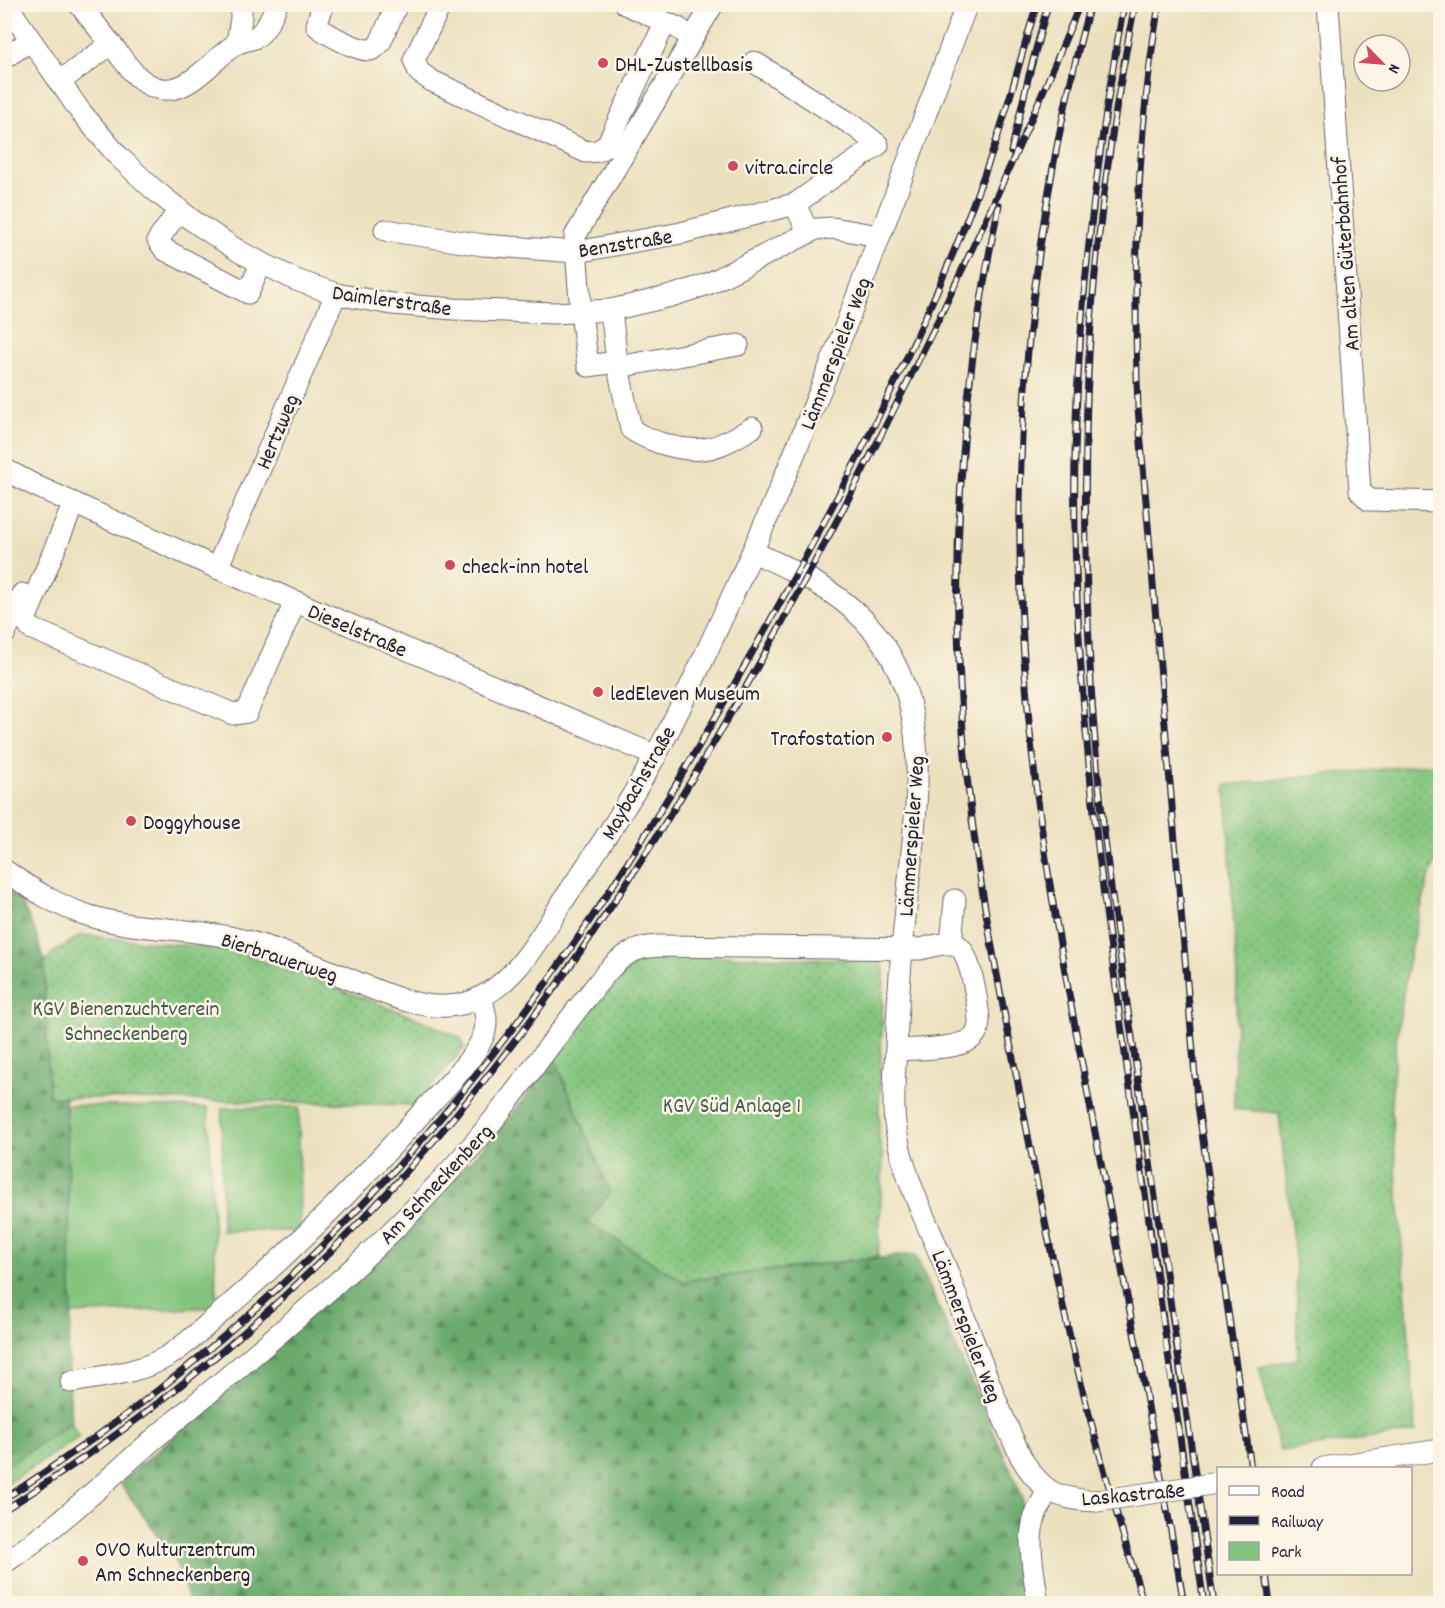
<svg xmlns="http://www.w3.org/2000/svg" width="1445" height="1608" viewBox="0 0 1445 1608" font-family="Dekko,sans-serif">
<style>
.green{fill:url(#green-dots);stroke:#52745c;stroke-width:1.5}
.forest{fill:url(#forest-firs);stroke:#466654;stroke-width:1.5}
.pitch{fill:#83c57e;stroke:#52745c;stroke-width:1.5}
.lines{fill:none;stroke-linecap:round;stroke-linejoin:round}
.minor-casing{stroke:#696569;stroke-width:23}
.minor{stroke:#fff;stroke-width:21}
.rail-casing{stroke:#22223b;stroke-width:7}
.rail{stroke:#fcf5e5;stroke-width:4.5;stroke-dasharray:14;stroke-linecap:butt}
.minor-bridge-casing{stroke:#696569;stroke-width:23;stroke-linecap:butt}
.minor-bridge{stroke:#fff;stroke-width:21}
.poi-dot{fill:#d1495b;stroke:#fcf5e5;stroke-width:2}
.labels{text-anchor:middle;stroke-width:5;stroke-linejoin:round;paint-order:stroke}
.poi-label{font-size:22px;fill:#22223b;stroke:#fcf5e5;text-anchor:start}
.street-label{font-size:22px;fill:#22223b;stroke:#fcf5e5}
.park-label{font-size:22px;fill:#445b52;stroke:#fcf5e5}
</style>
<defs>
<pattern id="green-dots" width="8" height="8" patternUnits="userSpaceOnUse" patternTransform="scale(1.5)"><rect width="8" height="8" fill="#83c57e"/><path d="M2 2h.1M6 6h.1" fill="none" stroke="#6ba068" stroke-width="1.8" stroke-linecap="round"/></pattern>
<pattern id="forest-firs" width="22" height="20" patternUnits="userSpaceOnUse" patternTransform="scale(1.5)"><rect width="22" height="20" fill="#6aaa6d"/><path d="M5 1l3.5 6h-7zM16 11l3.5 6h-7z" fill="#578a5b"/></pattern>
</defs>
<rect width="100%" height="100%" fill="#fcf5e5"/>
<filter id="ink" filterUnits="userSpaceOnUse"><feTurbulence type="fractalNoise" baseFrequency=".0167" numOctaves="2"/><feDisplacementMap in="SourceGraphic" scale="12" xChannelSelector="R" yChannelSelector="G"/><feConvolveMatrix kernelMatrix="1 2 1 2 8 2 1 2 1" color-interpolation-filters="sRGB"/></filter>
<filter id="wash" filterUnits="userSpaceOnUse"><feTurbulence type="fractalNoise" baseFrequency=".008" numOctaves="4" result="noise"/><feDisplacementMap in="SourceGraphic" scale="24" xChannelSelector="R" yChannelSelector="G"/><feGaussianBlur stdDeviation="1.35" result="paint"/><feColorMatrix in="noise" values="0 0 0 0 0 0 0 0 0 0 0 0 0 0 0 0 0 1.4 0 .05"/><feComposite in="paint" operator="in"/></filter>
<g filter="url(#wash)">
<rect width="100%" height="100%" fill="#ece1bf"/>
<g class="green">
<path d="M1440,763V849L1428,881L1410,951L1396,1040L1391,1103L1416,1432L1280,1451L1259,1367L1298,1359L1296,1267L1279,1113L1234,1109L1237,978L1226,785Z"/>
<path d="M81,935L233,950L412,1016L461,1038L464,1048L415,1105L49,1097L44,962L53,953Z"/>
<path d="M653,955L879,960L884,969L879,1110V1138L883,1156L878,1257L683,1281L588,1223L610,1191L554,1057L624,969L638,958Z"/>
<path d="M71,1422L79,1437L5,1485V1467Z"/>
</g>
<g class="forest">
<path d="M4,886L23,906L35,931L44,962L49,1097L65,1098L72,1314L68,1351L71,1422L5,1467Z"/>
<path d="M554,1057L610,1192L588,1223L683,1281L915,1254L1023,1498L1020,1530L1027,1603H190L174,1558L120,1483C255,1364 396,1250 514,1112C528,1095 540,1075 554,1057Z"/>
</g>
<g class="pitch">
<path d="M66,1105L208,1108L217,1307L72,1314Z"/>
<path d="M299,1107L300,1231H222V1108Z"/>
</g>
</g>
<g filter="url(#ink)">
<g class="lines">
<defs>
<g id="minor">
<path d="M6,4L80,111L118,156L152,188L193,221L240,252L296,280L336,294L392,304L454,309L554,313L611,310L671,296L708,284L816,229L833,228L879,236"/>
<path d="M79,4L111,44"/>
<path d="M324,4L319,17L317,26C326,34 355,49 367,50C373,51 376,47 380,43L397,4"/>
<path d="M441,4L414,60L419,72L432,81L586,152L598,151L607,145L665,23"/>
<path d="M625,4L678,28L692,38"/>
<path d="M1328,4L1360,491L1369,500L1440,502"/>
<path d="M237,43L241,18V4"/>
<path d="M4,58L30,41"/>
<path d="M754,62L857,128L878,145L795,204"/>
<path d="M59,82L111,44C124,60 136,82 157,88C188,97 213,58 236,44C245,39 254,41 261,33C268,25 273,14 277,4"/>
<path d="M179,210L158,240L165,250L248,293L261,264"/>
<path d="M385,230L483,245L576,252L681,233L795,204L808,232"/>
<path d="M611,310L617,362L588,366L581,313L575,236L713,4"/>
<path d="M617,362L631,429C640,436 649,439 660,443C701,456 717,449 752,428"/>
<path d="M618,367L738,345"/>
<path d="M4,469L36,486L217,568L656,756"/>
<path d="M74,503L25,620L30,628L233,714L247,712L295,602"/>
<path d="M753,552C793,570 833,588 864,620C936,694 917,798 908,890C902,942 898,994 896,1047C895,1072 892,1098 895,1123C901,1172 926,1220 945,1266C970,1330 992,1397 1022,1459C1043,1493 1057,1499 1097,1501"/>
<path d="M217,568L336,294"/>
<path d="M4,635L22,594"/>
<path d="M4,870C31,889 59,907 90,916C139,931 193,927 242,940C277,948 309,963 342,976C379,991 425,1015 466,1003C516,988 542,932 569,892C598,849 627,807 652,762C681,710 705,655 730,601C820,407 891,204 967,4"/>
<path d="M951,944L955,900"/>
<path d="M71,1382C103,1376 140,1373 168,1356C188,1344 206,1325 224,1310C296,1248 363,1179 426,1108C443,1090 474,1059 483,1037C489,1022 485,1012 481,997"/>
<path d="M1323,1468L1440,1450"/>
<path d="M4,1563C61,1526 110,1476 162,1432C281,1332 406,1233 502,1109C531,1072 558,1033 587,997C599,982 611,964 628,954C638,948 648,947 658,946L920,949C931,947 946,941 957,945C970,950 978,1005 979,1020C979,1026 978,1032 973,1037C960,1050 915,1049 896,1050"/>
<path d="M1038,1604C1035,1579 1026,1541 1035,1517C1038,1508 1043,1499 1048,1491"/>
</g>
</defs>
<use href="#minor" class="minor-casing"/>
<use href="#minor" class="minor"/>
<defs>
<g id="rail">
<path d="M1090,4C1029,230 1007,466 1027,698C1039,849 1070,999 1098,1148C1128,1299 1157,1451 1184,1604"/>
<path d="M1124,4C1097,153 1078,303 1075,455C1071,663 1099,869 1128,1075C1152,1251 1178,1427 1204,1604"/>
<path d="M1135,4C1115,105 1100,207 1092,309C1083,427 1084,547 1090,665C1097,813 1121,960 1142,1107C1167,1272 1190,1438 1214,1604"/>
<path d="M1159,4C1136,137 1133,274 1138,408L1197,1099L1251,1468"/>
<path d="M1011,152L1028,79L1048,4"/>
<path d="M999,205C963,371 950,546 962,716C970,847 997,976 1022,1104C1040,1200 1059,1296 1083,1391C1101,1462 1122,1533 1144,1604"/>
<path d="M4,1499C36,1479 66,1457 97,1436C246,1329 378,1200 491,1056C583,940 662,812 735,683C831,514 925,339 991,156C1009,106 1021,55 1037,4"/>
<path d="M4,1510C156,1416 296,1297 414,1163C588,969 722,739 843,509C929,344 1009,177 1080,4"/>
<path d="M1266,1574L1270,1604"/>
</g>
</defs>
<use href="#rail" class="rail-casing"/>
<use href="#rail" class="rail"/>
<defs>
<path id="minor-bridge" d="M1097,1501L1218,1483"/>
</defs>
<use href="#minor-bridge" class="minor-bridge-casing"/>
<use href="#minor-bridge" class="minor-bridge"/>
</g>
</g>
<g class="poi-dot">
<circle cx="603" cy="63" r="6"/>
<circle cx="733" cy="166" r="6"/>
<circle cx="450" cy="565" r="6"/>
<circle cx="598" cy="692" r="6"/>
<circle cx="887" cy="737" r="6"/>
<circle cx="131" cy="821" r="6"/>
<circle cx="83" cy="1561" r="6"/>
</g>
<g class="labels">
<g class="poi-label">
<text x="615" y="71">DHL-Zustellbasis</text>
<text x="745" y="174">vitra.circle</text>
<text x="462" y="573">check-inn hotel</text>
<text x="610" y="700">ledEleven Museum</text>
<text x="875" y="745" text-anchor="end">Trafostation</text>
<text x="143" y="829">Doggyhouse</text>
<text x="95" y="1556">OVO Kulturzentrum<tspan x="95" dy="25">Am Schneckenberg</tspan></text>
</g>
<g class="street-label">
<text transform="translate(625 242) rotate(-9)" y="8">Benzstraße</text>
<text transform="translate(1344 254) rotate(-94)" y="8">Am alten Güterbahnhof</text>
<text transform="translate(392 299) rotate(8)" y="8">Daimlerstraße</text>
<text transform="translate(834 353) rotate(-69)" y="8">Lämmerspieler Weg</text>
<text transform="translate(276 431) rotate(-67)" y="8">Hertzweg</text>
<text transform="translate(358 629) rotate(23)" y="8">Dieselstraße</text>
<text transform="translate(637 782) rotate(-60)" y="8">Maybachstraße</text>
<text transform="translate(910 836) rotate(-86)" y="8">Lämmerspieler Weg</text>
<text transform="translate(280 956) rotate(18)" y="8">Bierbrauerweg</text>
<text transform="translate(435 1183) rotate(-47)" y="8">Am Schneckenberg</text>
<text transform="translate(968 1326) rotate(69)" y="8">Lämmerspieler Weg</text>
<text transform="translate(1133 1493) rotate(-5)" y="8">Laskastraße</text>
</g>
<g class="park-label">
<text x="126" y="1015">KGV Bienenzuchtverein<tspan x="126" dy="25">Schneckenberg</tspan></text>
<text x="732" y="1112">KGV Süd Anlage 1</text>
</g>
</g>
<rect width="1445" height="1608" fill="none" stroke="#fcf5e5" stroke-width="24"/>
<rect x="1217" y="1467" width="195" height="108" fill="#fcf5e5" stroke="#a5a1a1" stroke-width="1.5"/>
<rect x="1229" y="1486" width="30" height="9" fill="#ffffff" stroke="#a5a1a1" stroke-width="1.5"/>
<text x="1271" y="1497" font-size="18" fill="#22223b">Road</text>
<rect x="1229" y="1516" width="30" height="9" fill="#22223b" stroke="#a5a1a1" stroke-width="1.5"/>
<text x="1271" y="1527" font-size="18" fill="#22223b">Railway</text>
<rect x="1229" y="1542" width="30" height="18" fill="#83c57e" stroke="#a5a1a1" stroke-width="1.5"/>
<text x="1271" y="1557" font-size="18" fill="#22223b">Park</text>
<g transform="translate(1382 63) rotate(115)"><circle r="28" fill="#fcf5e5" stroke="#a5a1a1" stroke-width="1.5"/>
<path d="M0-4.5L10 22L0 15L-10 22Z" fill="#d1495b"/>
<text y="-9" font-size="16" font-weight="bold" text-anchor="middle" fill="#22223b">N</text>
</g>
</svg>
